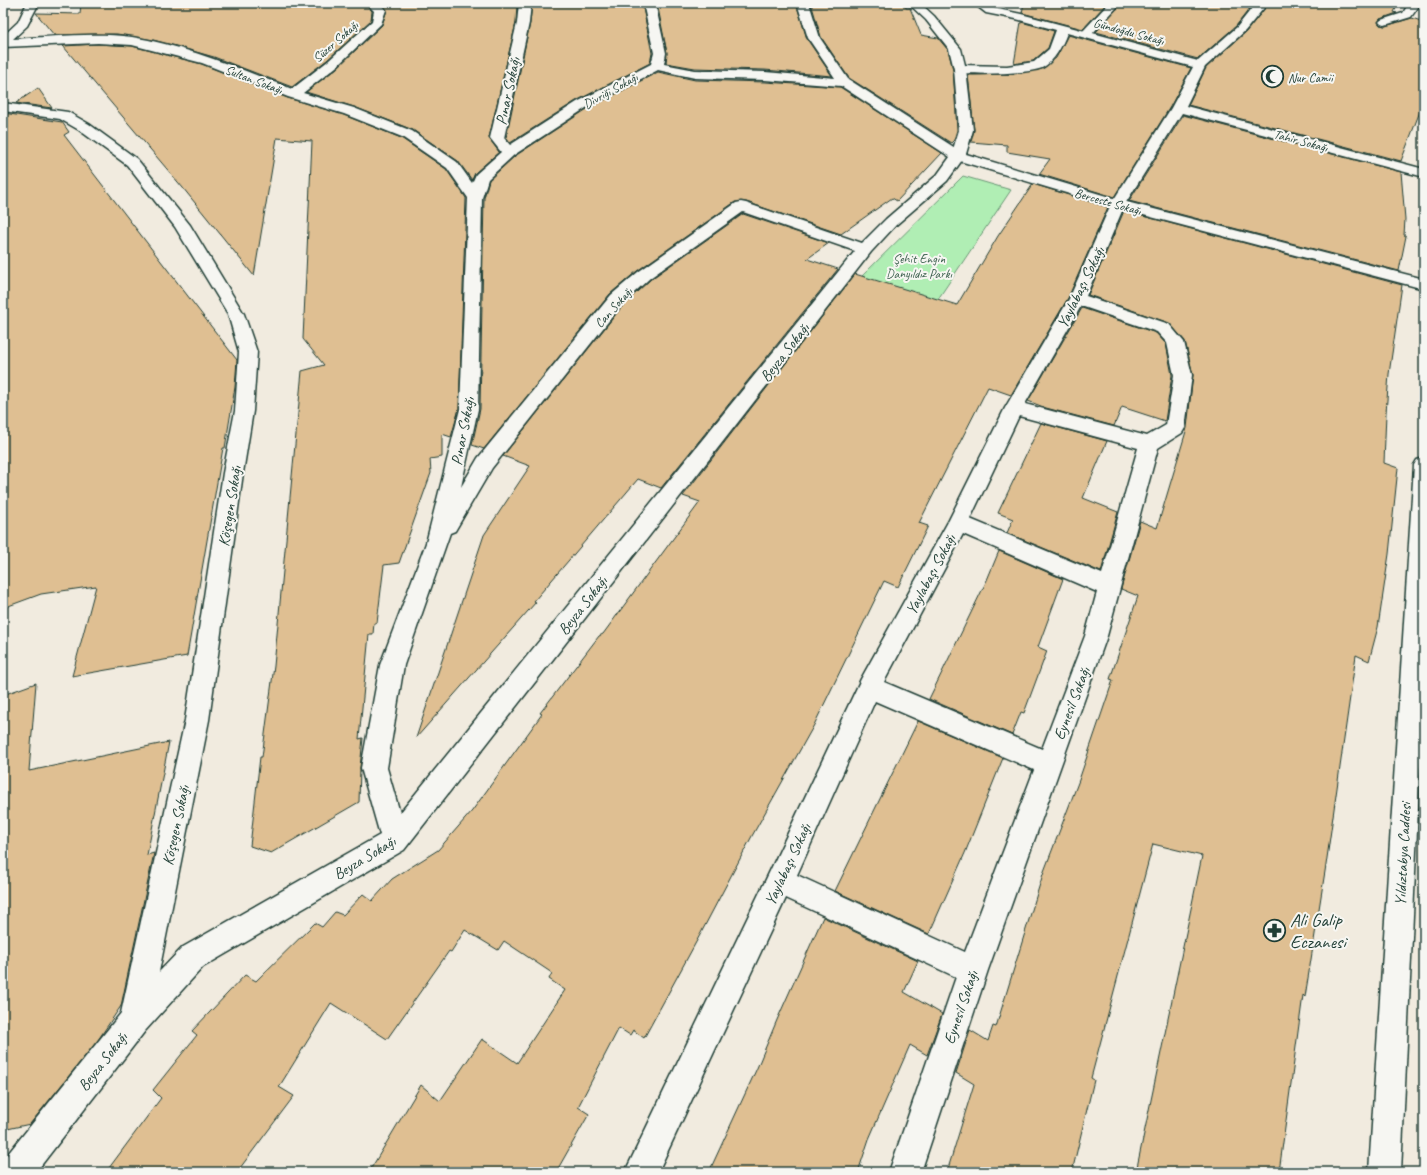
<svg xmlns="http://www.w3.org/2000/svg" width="1427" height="1175" viewBox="0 0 1427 1175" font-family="Caveat,sans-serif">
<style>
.green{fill:#b0eeb4;stroke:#689674}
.building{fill:#dfbf92;stroke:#1f3d34}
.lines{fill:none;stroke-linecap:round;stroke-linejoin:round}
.lane-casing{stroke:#1f3d34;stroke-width:3}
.street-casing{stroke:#1f3d34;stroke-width:3}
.secondary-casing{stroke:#1f3d34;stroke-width:3}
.lane{fill:#f6f6f2;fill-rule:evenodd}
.street{fill:#f6f6f2;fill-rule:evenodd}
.secondary{fill:#f6f6f2;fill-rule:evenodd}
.labels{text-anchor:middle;stroke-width:4;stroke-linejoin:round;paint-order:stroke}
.far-street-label{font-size:13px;fill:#1f3d34;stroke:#f6f6f2}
.far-poi-label{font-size:13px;fill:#1f3d34;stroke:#f6f6f2;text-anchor:start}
.far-park-label{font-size:13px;fill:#3c604e;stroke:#f6f6f2}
.street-label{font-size:16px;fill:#1f3d34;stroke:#f6f6f2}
.near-poi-label{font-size:19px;fill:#1f3d34;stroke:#f6f6f2;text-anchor:start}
</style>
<rect width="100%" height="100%" fill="#f1ebdf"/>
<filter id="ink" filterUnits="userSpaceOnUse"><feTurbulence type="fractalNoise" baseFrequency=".025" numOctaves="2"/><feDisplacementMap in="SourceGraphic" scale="8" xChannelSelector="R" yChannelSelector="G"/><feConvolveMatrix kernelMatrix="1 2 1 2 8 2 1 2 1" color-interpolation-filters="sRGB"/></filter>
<g filter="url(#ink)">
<path class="green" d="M963,176L1011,190L934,305L859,279Z"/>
<g class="building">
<path d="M81,3H364L372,11L371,20L327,60L292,87L214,57L153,40L117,34L54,35L36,13L80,14Z"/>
<path d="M381,3H517L516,23L489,138L499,152L475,173L472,180L458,161L413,130L354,107L306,92L337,68L382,25L387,10Z"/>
<path d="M532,3H642L652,53L650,63L576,101L510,143L506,138L530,23Z"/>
<path d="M657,3H796L807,39L832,76L765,70L695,68L666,63L667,53Z"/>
<path d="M811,3H902L905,4L906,8H910L921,35L938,38L948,50L953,69L957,130L954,140L951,143L849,78L821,37Z"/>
<path d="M1024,3H1107L1083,29L1022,13Z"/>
<path d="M1122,3H1254L1236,26L1198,59L1096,32Z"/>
<path d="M1269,3H1399L1394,12L1397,13L1380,19L1378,22L1380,25L1385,26L1412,18L1424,22V101L1401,161L1188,105L1206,68L1246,32Z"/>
<path d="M1021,22L1054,31L1048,48L1033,61L1014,64Z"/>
<path d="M1068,35L1191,68L1170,107L1114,197L1039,174L1050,159L1007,152V145L971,142L974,130L968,75L1013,74L1042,69L1056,58Z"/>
<path d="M98,44L132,46L202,64L288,98L344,115L401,138L446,169L466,198L459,409L451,437L442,434V457L430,459L431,473L399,563L384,565L377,623H374L373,634H369L359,739L363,738L360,768L359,802L271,853L250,846L260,757H262L274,666L302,371L324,365L303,339L312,141L277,138L254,276L183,188L63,46Z"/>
<path d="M658,72L695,80L765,82L840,87L942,153L897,201L892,198L841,234L746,202H735L637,271L610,294L484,449L472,445L480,409L484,198L489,180L515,156L587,109Z"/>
<path d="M38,88L52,108L16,103Z"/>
<path d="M3,113L62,122L69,132L64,135L237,360L235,387L225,448H223L187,656L72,676L96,586L41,594L3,608Z"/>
<path d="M1183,115L1401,172L1405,219L1404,235L1406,236L1399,271L1129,201Z"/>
<path d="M1033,184L1108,207L1068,298L1011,395L988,387L919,523L928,526L898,587L884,581L814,725L752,836L701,933L644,1038L633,1030L630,1035L619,1028L578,1107L589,1114L556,1172H369L421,1085L440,1101L482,1039L517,1063L565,990L549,979L552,973L504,941L498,950L465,930L451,952L449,951L387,1039L331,1003L279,1087L294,1096L237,1172H106L161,1098L153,1090L197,1035L192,1031L245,975L256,981L315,923L322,927L335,912L343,915L363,894L372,901L392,879L438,850L472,811L542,714L540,713L599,636L603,634L700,502L683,496L855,274L957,305L998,236Z"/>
<path d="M1124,211L1402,285L1389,374L1386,413L1384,463L1398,468L1389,554L1378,627L1369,661L1356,655L1326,865L1305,997L1303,995L1279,1172H1136L1202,856L1153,844L1091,1078L1094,1080L1072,1172H947L974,1084L956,1073L970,1030L988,1041L993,1026L996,1027L1043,874L1079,780L1113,680L1110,679L1138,596L1121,589L1140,521L1157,528L1187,428L1193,375L1185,341L1169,323L1088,295Z"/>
<path d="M743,214L829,243L807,259L838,269L661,488L638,479L534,601L536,602L416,738L484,535L530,466L503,456L624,304L651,279Z"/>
<path d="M1082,308L1156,333L1166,344L1172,375L1165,421L1122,407L1114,426L1046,408L1028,401Z"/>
<path d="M1041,423L1107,441L1083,498L1118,512L1101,572L1007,533L1013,519L998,513Z"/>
<path d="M999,551L1063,579L1038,647L1047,651L1024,713L1021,712L1012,735L929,699L987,580Z"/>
<path d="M36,683L29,771L169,742L147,855L154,853L121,1006L98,1040L30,1124L3,1130V695Z"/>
<path d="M918,721L1003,758L965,853L929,934L835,891Z"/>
<path d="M823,917L918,961L904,992L942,1014L927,1055L910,1045L869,1139L858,1172H709L757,1068L777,1020Z"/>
</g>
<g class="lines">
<defs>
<g id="lane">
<path d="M1109,3H1121L1090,36H1082L1080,34L1082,32Z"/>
<path d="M1409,3H1421L1411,17L1385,25L1381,24L1379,22L1381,20L1403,13Z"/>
</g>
<g id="street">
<path d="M27,3H39L27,26L13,39C52,37 93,32 132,37C187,46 240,69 292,89L328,61L372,21L374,11L366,3H379L386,10L381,24L336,67L303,93L354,108L412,131L457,162L472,183L476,174L501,152L490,138L517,23L519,3H531L529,23L504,138L510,145L577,102L651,64L654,53L643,3H655L666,53L664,64L695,70L765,72L835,78L808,38L797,3H809L820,38L848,79L963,153L965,156L947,181L896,225L871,252L404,850L203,967L145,1031L36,1172H3V1160L121,1013L185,720L223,473L235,411L239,352L228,314L175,227L127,165L79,130L60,119L3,111V103L68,112L89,124L137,159L190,225L244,314L257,352L253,411L243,473L209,720L159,972L183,947L380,835L361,768L380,665L426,543L460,409L468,198L447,168L402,137L344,114L288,97L202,63L132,45L98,43L3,47V36L18,22ZM658,70L695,78L765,80L841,86L950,157L937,175L886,219L862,243L746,203L741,202L736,203L638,272L611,295L478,458L461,487L478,409L482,198L488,179L514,155L586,108ZM743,212L855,251L400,813L387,768L404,665L450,533L455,531L492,468L623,303L650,278Z"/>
<path d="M978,3H990L989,5L993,8L1021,14L1198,61L1237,27L1256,3H1268L1245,31L1205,67L1186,106L1424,169V177L1182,113L1125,204L1086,296L1169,324L1184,342L1192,375L1185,428L1182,433L1158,448L1107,636L988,970L921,1172H889L956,977L786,898L658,1172H625L770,871L861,679L949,520L1005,408L1069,299L1111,204L1171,108L1193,67L1067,33C1062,46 1055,61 1042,68C1029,74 970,75 956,72L954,69L956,66L960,65L1007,66L1034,62L1049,49L1056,30L1016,19L986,13L977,6ZM1081,306L1157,332L1167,343L1174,375L1166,425L1147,436L1025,404ZM1019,416L1138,448L1102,574L970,519ZM963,534L1097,592L1085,636L1042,749L884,682ZM875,701L1034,770L965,952L797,875Z"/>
</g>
<g id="secondary">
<path d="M908,3H920L934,16L961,49L966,69L973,130L966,154L1123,201L1424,279V289L1113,207L953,159L951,156L959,130L954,69L949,49L926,20Z"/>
<path d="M1424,458V680L1401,1172H1369L1414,465L1417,460Z"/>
</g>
</defs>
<use href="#lane" class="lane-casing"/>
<use href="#street" class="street-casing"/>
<use href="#secondary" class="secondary-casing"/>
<use href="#lane" class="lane"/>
<use href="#street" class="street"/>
<use href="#secondary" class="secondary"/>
</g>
</g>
<defs>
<symbol id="mosque-ring" viewBox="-11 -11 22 22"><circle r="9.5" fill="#f6f6f2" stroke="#1f3d34" stroke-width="1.5"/><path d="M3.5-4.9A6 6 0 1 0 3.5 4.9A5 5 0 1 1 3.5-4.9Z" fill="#1f3d34"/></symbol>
<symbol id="pharmacy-ring" viewBox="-11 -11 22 22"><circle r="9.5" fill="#f6f6f2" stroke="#1f3d34" stroke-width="1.5"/><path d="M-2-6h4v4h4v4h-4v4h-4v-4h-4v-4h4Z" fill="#1f3d34"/></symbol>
</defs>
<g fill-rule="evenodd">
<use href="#mosque-ring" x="1260" y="64" width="25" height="25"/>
<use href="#pharmacy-ring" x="1262" y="918" width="25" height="25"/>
</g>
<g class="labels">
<g class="far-street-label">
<text transform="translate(1129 31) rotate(15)" y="5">Gündoğdu Sokağı</text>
<text transform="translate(335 41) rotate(-41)" y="5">Süzer Sokağı</text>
<text transform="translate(254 79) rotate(21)" y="5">Sultan Sokağı</text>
<text transform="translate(610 90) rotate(-29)" y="5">Divriği Sokağı</text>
<text transform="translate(1301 140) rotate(15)" y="5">Tahir Sokağı</text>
<text transform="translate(1108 201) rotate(16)" y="5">Berceste Sokağı</text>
<text transform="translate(613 307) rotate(-48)" y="5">Can Sokağı</text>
</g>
<g class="far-poi-label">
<text x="1288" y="82">Nur Camii</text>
</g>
<g class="far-park-label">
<text x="919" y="263">Şehit Engin<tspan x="919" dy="15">Danyıldız Parkı</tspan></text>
</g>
<g class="street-label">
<text transform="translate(507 91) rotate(-78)" y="6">Pınar Sokağı</text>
<text transform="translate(1080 287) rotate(-64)" y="6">Yaylabaşı Sokağı</text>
<text transform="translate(784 352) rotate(-52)" y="6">Beyza Sokağı</text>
<text transform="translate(462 431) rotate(-79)" y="6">Pınar Sokağı</text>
<text transform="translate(229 506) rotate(-81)" y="6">Köşegen Sokağı</text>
<text transform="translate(930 574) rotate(-62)" y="6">Yaylabaşı Sokağı</text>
<text transform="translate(582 605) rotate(-52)" y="6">Beyza Sokağı</text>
<text transform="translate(1071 703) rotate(-69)" y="6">Eynesil Sokağı</text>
<text transform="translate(175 825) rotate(-78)" y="6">Köşegen Sokağı</text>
<text transform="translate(1402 854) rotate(-87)" y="6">Yıldıztabya Caddesi</text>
<text transform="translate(364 857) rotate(-31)" y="6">Beyza Sokağı</text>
<text transform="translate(787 864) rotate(-65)" y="6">Yaylabaşı Sokağı</text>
<text transform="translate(960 1007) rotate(-71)" y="6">Eynesil Sokağı</text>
<text transform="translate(102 1061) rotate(-52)" y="6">Beyza Sokağı</text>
</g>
<g class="near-poi-label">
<text x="1290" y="926">Ali Galip<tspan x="1290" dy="22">Eczanesi</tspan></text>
</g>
</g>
<rect width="1427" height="1175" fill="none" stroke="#f6f6f2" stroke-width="16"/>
<rect x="8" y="8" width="1411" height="1159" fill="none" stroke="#1f3d34" stroke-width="1.5" filter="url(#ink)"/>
</svg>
